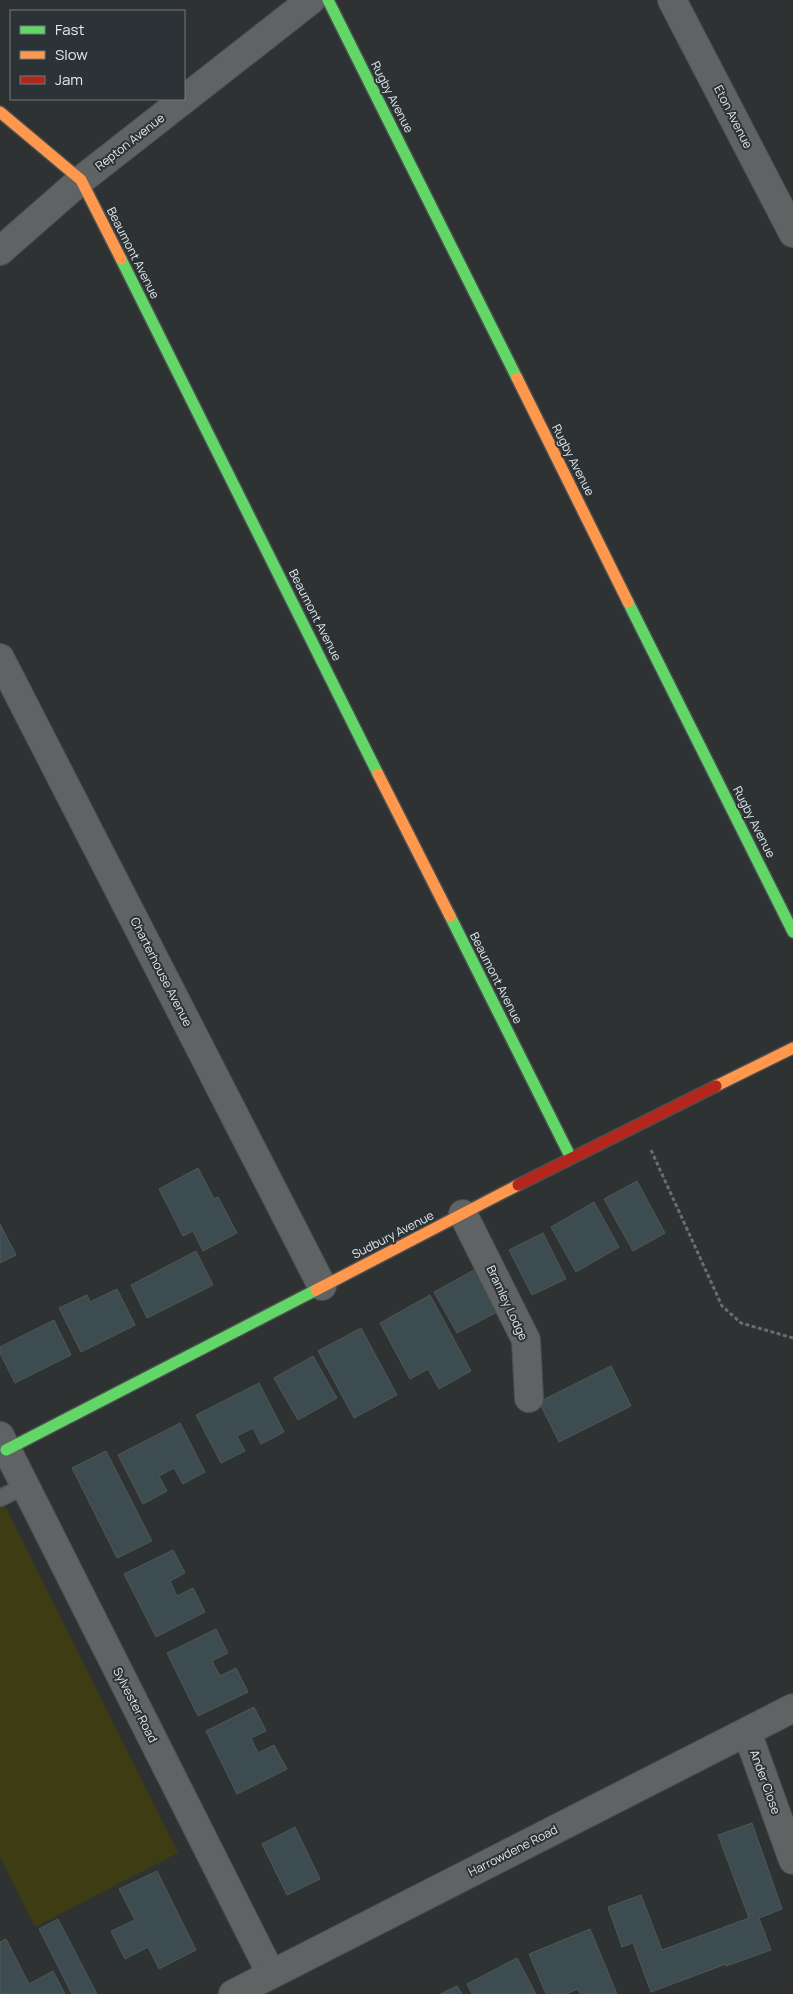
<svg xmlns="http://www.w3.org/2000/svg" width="793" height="1994" viewBox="0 0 793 1994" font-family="Manrope,sans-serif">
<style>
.green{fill:#3e3c12}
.building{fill:#3c4c51;stroke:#525656}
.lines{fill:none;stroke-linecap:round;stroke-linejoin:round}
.lane-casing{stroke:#4c4f50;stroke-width:19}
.street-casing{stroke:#4c4f50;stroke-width:30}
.fast-casing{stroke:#4c4f50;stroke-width:14}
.slow-casing{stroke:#4c4f50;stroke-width:14}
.jam-casing{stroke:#4c4f50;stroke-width:14}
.path{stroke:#6a6d6e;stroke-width:3;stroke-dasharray:4 2.5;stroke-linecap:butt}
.lane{stroke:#606364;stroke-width:16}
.street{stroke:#606364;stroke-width:28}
.fast{stroke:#63d668;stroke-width:11}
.slow{stroke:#ff974d;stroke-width:11}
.jam{stroke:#b3261e;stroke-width:11}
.labels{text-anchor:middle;stroke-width:4;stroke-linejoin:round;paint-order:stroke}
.street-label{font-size:12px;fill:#e4e8ea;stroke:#2b3336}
</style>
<rect width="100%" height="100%" fill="#2e3233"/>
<path class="green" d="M0,1496L178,1853L35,1927L0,1857Z"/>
<g class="building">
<path d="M198,1168L214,1199L218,1197L237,1233L203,1251L193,1231L183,1236L159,1189Z"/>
<path d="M637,1181L665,1233L633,1251L604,1199Z"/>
<path d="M594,1202L619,1247L576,1272L551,1227Z"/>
<path d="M0,1224L16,1255L0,1263Z"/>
<path d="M543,1233L566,1279L532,1295L509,1250Z"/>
<path d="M196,1251L213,1285L147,1318L131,1285Z"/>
<path d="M476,1269L499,1311L457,1333L434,1292Z"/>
<path d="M117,1289L135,1325L81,1352L59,1308L87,1295L90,1302Z"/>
<path d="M430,1295L471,1371L439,1389L428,1369L410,1379L380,1323Z"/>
<path d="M54,1320L71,1355L15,1383L0,1353V1347Z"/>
<path d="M361,1328L397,1395L354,1418L318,1351Z"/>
<path d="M313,1356L337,1398L298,1420L274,1378Z"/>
<path d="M611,1366L631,1406L559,1442L539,1402Z"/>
<path d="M259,1383L284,1432L261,1444L253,1428L237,1436L245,1451L221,1463L196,1415Z"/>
<path d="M180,1423L205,1472L183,1484L174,1468L159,1476L167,1491L143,1504L118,1455Z"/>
<path d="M106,1451L152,1541L117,1558L72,1468Z"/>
<path d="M173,1550L185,1573L170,1581L177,1596L193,1588L205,1612L156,1637L124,1574Z"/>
<path d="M216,1629L228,1653L212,1661L220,1676L236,1668L248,1692L198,1716L167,1653Z"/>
<path d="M254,1707L266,1731L251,1738L258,1753L274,1745L287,1769L237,1794L206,1731Z"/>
<path d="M752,1823L782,1909L759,1918L771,1950L726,1966V1964L651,1992L633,1943L622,1947L608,1907L641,1895L662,1950L749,1918L718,1835Z"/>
<path d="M295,1827L320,1879L287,1895L262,1844Z"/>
<path d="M157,1871L196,1950L159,1969L148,1947L125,1959L111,1931L135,1920L119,1889Z"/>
<path d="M58,1919L97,1994H72L39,1929Z"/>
<path d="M590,1929L617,1994H580L578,1989L566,1994H546L529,1954Z"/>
<path d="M6,1939L29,1984L53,1971L65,1994H0V1942Z"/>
<path d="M517,1958L536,1994H472L467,1984Z"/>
<path d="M457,1986L462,1994H440Z"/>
</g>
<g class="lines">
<defs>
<path id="lane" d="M0,1498L25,1486"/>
<g id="street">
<path d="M672,0L793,233"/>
<path d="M0,251L81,180L311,0"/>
<path d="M0,658L322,1286"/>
<path d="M463,1214L526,1340L529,1398"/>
<path d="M0,1436L271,1974"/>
<path d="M747,1732L793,1860"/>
<path d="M233,1994L793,1708"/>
</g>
<g id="fast">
<path d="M328,0L517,378"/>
<path d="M121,259L378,774"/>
<path d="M628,602L793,932"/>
<path d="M450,916L571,1158"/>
<path d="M6,1450L316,1290"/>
</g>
<g id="slow">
<path d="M0,112L81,180L121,259"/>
<path d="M517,378L628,602"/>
<path d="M378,774L450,916"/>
<path d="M716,1086L793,1048"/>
<path d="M316,1290L518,1185"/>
</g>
<path id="jam" d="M518,1185L716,1086"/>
</defs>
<use href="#lane" class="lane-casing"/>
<use href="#street" class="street-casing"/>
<use href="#fast" class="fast-casing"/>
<use href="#slow" class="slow-casing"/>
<use href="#jam" class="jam-casing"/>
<path class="path" d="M651,1150L722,1306L741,1323L793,1338"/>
<use href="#lane" class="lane"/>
<use href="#street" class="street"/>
<use href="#fast" class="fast"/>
<use href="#slow" class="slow"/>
<use href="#jam" class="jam"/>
</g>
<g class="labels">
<g class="street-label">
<text transform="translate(392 97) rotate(63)" y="4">Rugby Avenue</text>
<text transform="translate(733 117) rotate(63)" y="4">Eton Avenue</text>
<text transform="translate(130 142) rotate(-38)" y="4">Repton Avenue</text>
<text transform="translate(133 253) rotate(63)" y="4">Beaumont Avenue</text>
<text transform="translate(573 460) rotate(63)" y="4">Rugby Avenue</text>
<text transform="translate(315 615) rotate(63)" y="4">Beaumont Avenue</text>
<text transform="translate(754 822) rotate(63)" y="4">Rugby Avenue</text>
<text transform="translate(161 972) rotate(63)" y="4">Charterhouse Avenue</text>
<text transform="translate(496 978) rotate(63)" y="4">Beaumont Avenue</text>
<text transform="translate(393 1235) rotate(-27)" y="4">Sudbury Avenue</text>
<text transform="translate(507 1303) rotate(65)" y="4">Bramley Lodge</text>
<text transform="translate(135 1705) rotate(63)" y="4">Sylvester Road</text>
<text transform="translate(765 1782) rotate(70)" y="4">Ander Close</text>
<text transform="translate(513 1851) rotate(-27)" y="4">Harrowdene Road</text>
</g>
</g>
<rect x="10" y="10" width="175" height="90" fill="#2b3336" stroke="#757b7e"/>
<rect x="20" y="26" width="25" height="8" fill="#63d668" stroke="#757b7e"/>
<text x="55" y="35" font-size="15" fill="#e4e8ea">Fast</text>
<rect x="20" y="51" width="25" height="8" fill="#ff974d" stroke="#757b7e"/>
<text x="55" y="60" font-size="15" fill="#e4e8ea">Slow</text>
<rect x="20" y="76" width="25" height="8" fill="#b3261e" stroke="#757b7e"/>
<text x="55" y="85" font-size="15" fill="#e4e8ea">Jam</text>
</svg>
